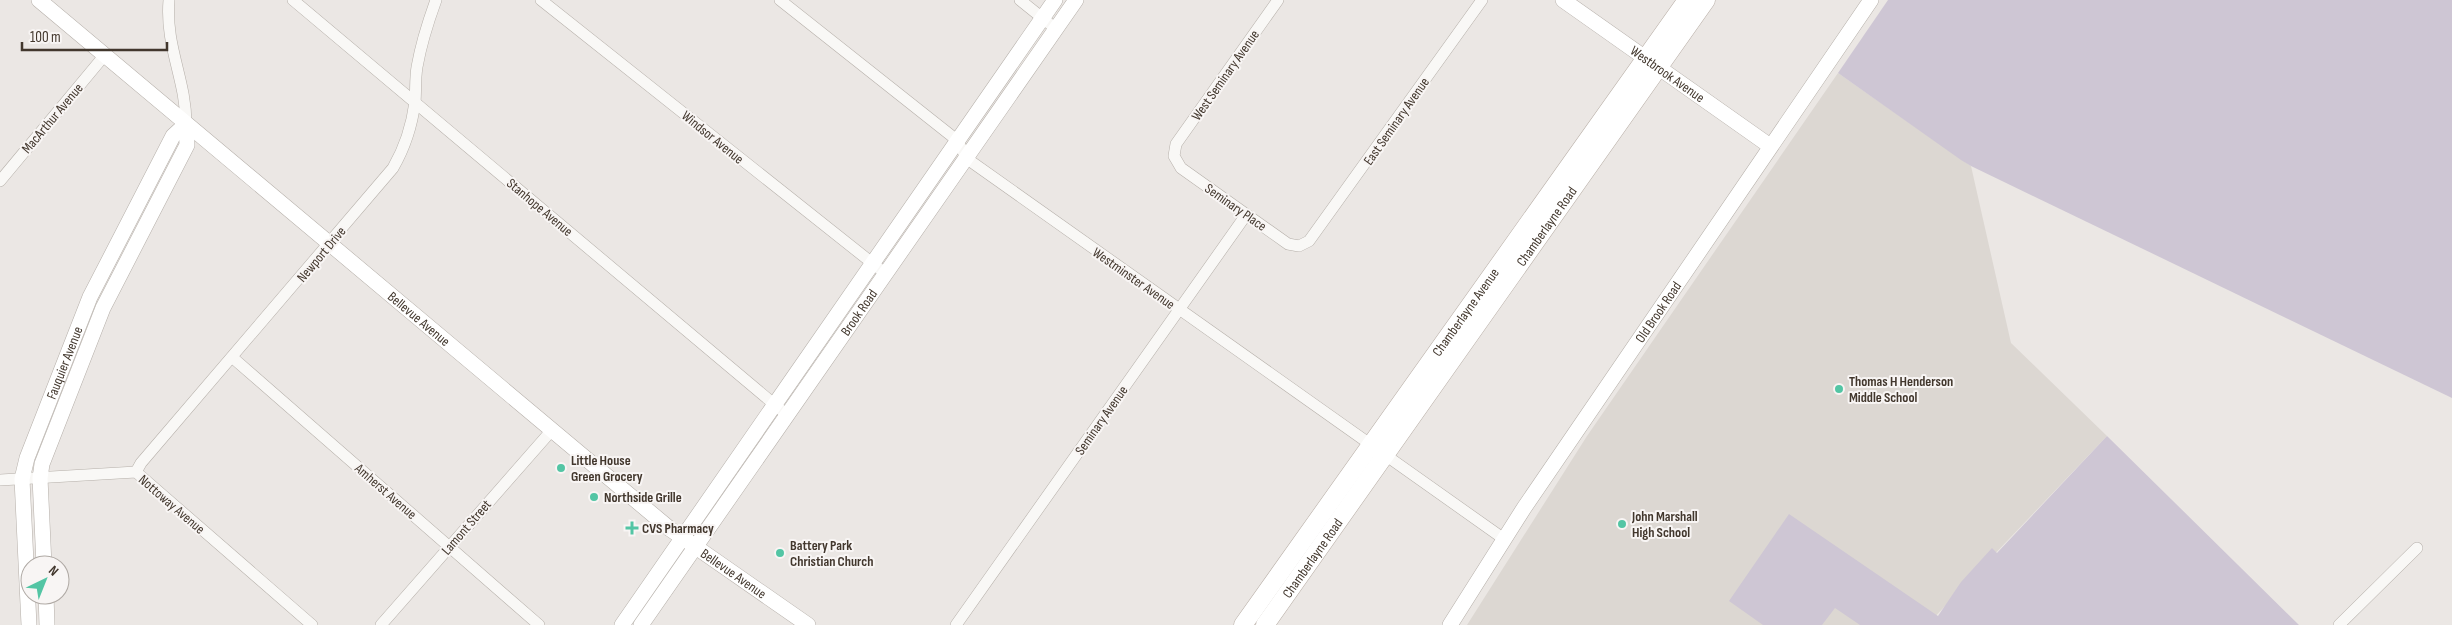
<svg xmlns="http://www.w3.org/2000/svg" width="2452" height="625" viewBox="0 0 2452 625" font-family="'Sofia Sans Condensed',sans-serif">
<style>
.built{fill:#dcd7d2}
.green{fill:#cec6d4}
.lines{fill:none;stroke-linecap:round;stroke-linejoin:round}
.street-casing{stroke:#b5afa9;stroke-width:12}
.secondary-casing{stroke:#b5afa9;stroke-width:16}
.primary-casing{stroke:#b6aca4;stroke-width:19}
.street{stroke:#f9f8f6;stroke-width:11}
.secondary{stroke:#fff;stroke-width:15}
.primary{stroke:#fff;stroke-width:18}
.poi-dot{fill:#53c5a4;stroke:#f8f5f4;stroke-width:2}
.labels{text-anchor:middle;stroke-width:4;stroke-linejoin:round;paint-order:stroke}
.street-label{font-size:14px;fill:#42372d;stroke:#f8f5f4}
.poi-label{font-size:14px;font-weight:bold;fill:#42372d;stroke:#f8f5f4;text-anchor:start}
</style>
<rect width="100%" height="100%" fill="#ebe7e4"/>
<path class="built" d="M1838,73L1971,166L2011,343L2107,436L1927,625H1467L1587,436Z"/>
<g class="green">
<path d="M1888,0H2452V398L1971,166L1961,160L1838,73Z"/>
<path d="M2107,436L2299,625H1860L1835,608L1822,625H1763L1729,601L1789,514L1938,616L1961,582L1992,548L1997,553Z"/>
</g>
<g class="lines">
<defs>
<g id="street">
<path d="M169,0C165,47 186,79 186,124"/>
<path d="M293,0L787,415"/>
<path d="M541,0L886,274"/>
<path d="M780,0L958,141L966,158L1504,539"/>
<path d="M1020,0L1056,29"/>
<path d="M1278,0L1176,144L1174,156L1181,168L1288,244L1299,246L1309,241L1482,0"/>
<path d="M0,181L104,56"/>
<path d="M233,358L539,625"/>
<path d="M136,472L141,463L393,168C404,149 412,125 415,102C416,91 415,79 417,67C421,44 428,22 436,0"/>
<path d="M0,480L136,472L312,625"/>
<path d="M381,625L552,430"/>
<path d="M956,625L1246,215"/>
<path d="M2339,625L2417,548"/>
</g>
<g id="secondary">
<path id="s1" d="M39,0L670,529L808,625"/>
<path id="s2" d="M1563,0L1770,146"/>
<path d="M44,565L40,478L42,464L103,308L187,145L186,124"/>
<path d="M46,595L47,625"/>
<path id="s3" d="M29,625L22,479L27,458L90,297L173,136L186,124"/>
<path d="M622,625L1055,0"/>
<path id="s4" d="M641,625L1076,0"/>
<path id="s5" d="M1450,625L1524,508L1871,0"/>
</g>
<g id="primary">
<path id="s6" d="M1243,625L1687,0"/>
<path id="s7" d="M1265,625L1706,0"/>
</g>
</defs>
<use href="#street" class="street-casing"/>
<use href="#secondary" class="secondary-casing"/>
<use href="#primary" class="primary-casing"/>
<use href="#street" class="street"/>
<use href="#secondary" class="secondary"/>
<use href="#primary" class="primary"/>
</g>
<g class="poi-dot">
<circle cx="1839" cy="389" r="5"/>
<circle cx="561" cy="468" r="5"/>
<circle cx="594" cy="497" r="5"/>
<circle cx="1622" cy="524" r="5"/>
<path d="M629.5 520.5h5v5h5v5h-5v5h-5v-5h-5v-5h5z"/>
<circle cx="780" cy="553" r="5"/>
</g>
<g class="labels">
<g class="street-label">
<text dy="5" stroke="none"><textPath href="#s2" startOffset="128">Westbrook Avenue</textPath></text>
<text transform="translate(1225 75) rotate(-55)" y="5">West Seminary Avenue</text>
<text transform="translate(52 118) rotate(-50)" y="5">MacArthur Avenue</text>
<text transform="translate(1396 121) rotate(-55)" y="5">East Seminary Avenue</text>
<text transform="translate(713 137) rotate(39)" y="5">Windsor Avenue</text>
<text transform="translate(540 207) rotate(40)" y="5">Stanhope Avenue</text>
<text transform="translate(1236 207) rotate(35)" y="5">Seminary Place</text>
<text dy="5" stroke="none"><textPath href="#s7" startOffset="488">Chamberlayne Road</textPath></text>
<text transform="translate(321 254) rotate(-50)" y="5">Newport Drive</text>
<text transform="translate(1134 278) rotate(35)" y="5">Westminster Avenue</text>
<text dy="5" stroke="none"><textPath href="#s5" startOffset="376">Old Brook Road</textPath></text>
<text dy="5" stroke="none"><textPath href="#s4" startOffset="381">Brook Road</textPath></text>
<text dy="5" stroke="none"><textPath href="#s6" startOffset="384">Chamberlayne Avenue</textPath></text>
<text dy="5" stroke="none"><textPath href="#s1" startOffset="496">Bellevue Avenue</textPath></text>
<text dy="5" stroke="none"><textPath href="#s3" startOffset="270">Fauquier Avenue</textPath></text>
<text transform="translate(1101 420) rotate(-55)" y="5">Seminary Avenue</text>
<text transform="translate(386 491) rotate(41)" y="5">Amherst Avenue</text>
<text transform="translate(172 504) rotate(41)" y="5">Nottoway Avenue</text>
<text transform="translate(466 527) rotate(-49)" y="5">Lamont Street</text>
<text dy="5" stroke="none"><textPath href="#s7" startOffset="82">Chamberlayne Road</textPath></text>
<text dy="5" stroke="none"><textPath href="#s1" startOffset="901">Bellevue Avenue</textPath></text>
</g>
<g class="poi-label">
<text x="1849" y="386">Thomas H Henderson<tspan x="1849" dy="16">Middle School</tspan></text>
<text x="571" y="465">Little House<tspan x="571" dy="16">Green Grocery</tspan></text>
<text x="604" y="502">Northside Grille</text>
<text x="1632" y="521">John Marshall<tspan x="1632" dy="16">High School</tspan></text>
<text x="642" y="533">CVS Pharmacy</text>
<text x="790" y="550">Battery Park<tspan x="790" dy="16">Christian Church</tspan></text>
</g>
</g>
<g transform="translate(45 580) rotate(43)"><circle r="24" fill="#f8f5f4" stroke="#afa9a4"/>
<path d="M0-4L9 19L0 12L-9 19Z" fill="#53c5a4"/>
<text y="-8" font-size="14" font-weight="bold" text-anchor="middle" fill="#42372d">N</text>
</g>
<path d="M22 42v8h145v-8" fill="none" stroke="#42372d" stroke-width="2.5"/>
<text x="30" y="42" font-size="15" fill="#42372d" stroke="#f8f5f4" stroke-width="4" paint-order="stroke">100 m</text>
</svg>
